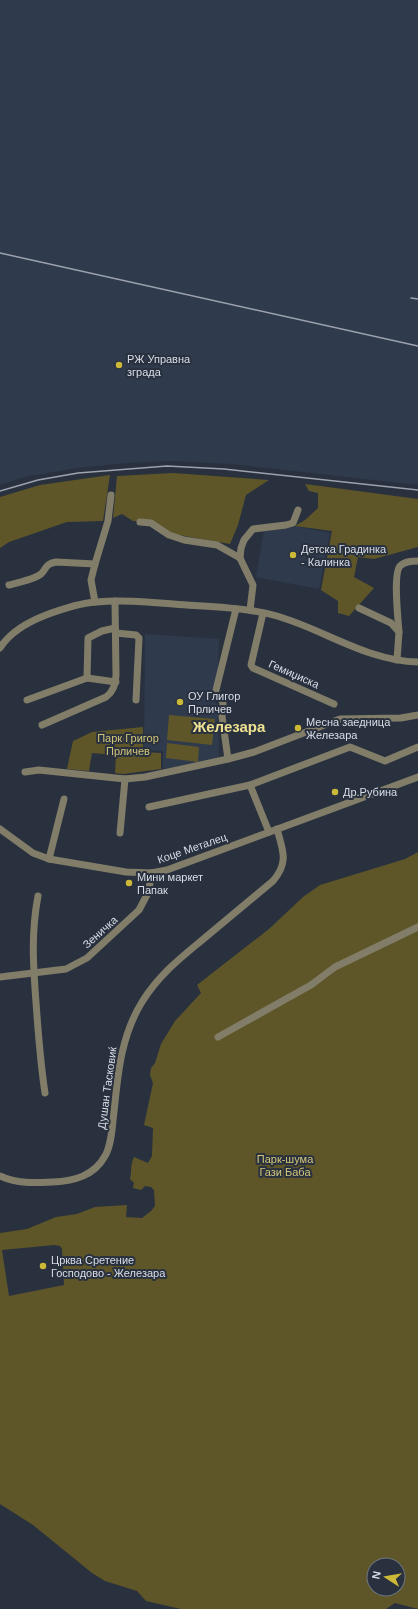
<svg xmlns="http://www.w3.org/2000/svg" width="418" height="1609" viewBox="0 0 418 1609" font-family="Arial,sans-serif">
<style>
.built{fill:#2f3a4d}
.green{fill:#5e5628;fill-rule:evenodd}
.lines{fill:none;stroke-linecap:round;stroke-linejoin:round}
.minor{stroke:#817d68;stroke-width:7}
.rail{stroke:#9da3ae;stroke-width:1.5}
.poi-dot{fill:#cdb938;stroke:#29313f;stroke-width:1.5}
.labels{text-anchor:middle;stroke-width:4;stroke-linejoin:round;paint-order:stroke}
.poi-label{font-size:11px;fill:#d9dee7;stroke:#29313f;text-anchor:start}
.street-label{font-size:11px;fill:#d9dee7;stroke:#29313f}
.park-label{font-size:11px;fill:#d3c679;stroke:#29313f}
.district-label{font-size:15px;font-weight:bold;fill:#eee192;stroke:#29313f}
</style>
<rect width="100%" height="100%" fill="#29313f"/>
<g class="built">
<path d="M0,0H418V485L232,464L173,461L126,463L77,468L24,477L0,485Z"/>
<path d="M295,526L330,533L319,589L256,577L264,531Z"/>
<path d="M145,634L219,639L218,669L212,698L218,706L219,760L163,769V751L144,750Z"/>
</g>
<g class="green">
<path d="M173,473L269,480L246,495L238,525L230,544L173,534L155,522L133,521L122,514L113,518L117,476Z"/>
<path d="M110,475L103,521L67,522L9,542L0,548V497L40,485Z"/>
<path d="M305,484L418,499V547L374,559L358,557L354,577L374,588L349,616L338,613V601L321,590L332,531L295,526L305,520L318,508V493L309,491Z"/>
<path d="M169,715L215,719L212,745L167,740Z"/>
<path d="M143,727V752L161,753V769L123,774L115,773L116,755L92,753L89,771L67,769L73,741L92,732Z"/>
<path d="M167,743L199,747L198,762L166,758Z"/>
<path d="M418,852V1609L395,1603L386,1609H181L146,1601L137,1591L105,1581L92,1573L33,1525L0,1504V1233L27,1229L56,1217L77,1214L95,1207L127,1205L126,1217L142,1218L151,1211L155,1206L154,1190L151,1187L145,1186L141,1190L133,1188L134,1183L130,1179C132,1171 130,1165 134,1157L148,1163L152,1156L153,1128L144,1125L153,1083L150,1075L151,1068L155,1063L161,1044L175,1021L201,993L197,985L269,929L303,897L320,885L405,859ZM54,1245L60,1246L62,1249L64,1285L9,1296L2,1250ZM374,1565H398V1589H374Z"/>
</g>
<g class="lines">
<g class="minor">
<path d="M140,522L151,523L169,535L184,540L217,545L240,558"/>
<path d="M9,585C17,583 35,579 41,574C47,568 45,564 56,562L95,564"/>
<path d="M95,602L91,580L95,564L108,521L111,495"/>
<path d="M359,608L391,623L399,632L397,660"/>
<path d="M250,610L253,585L240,558L241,548L244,540L253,529L286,525L293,523L298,510"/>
<path d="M263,613L251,665L253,668L334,704"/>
<path d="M399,632C398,619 393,574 400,566C405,561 412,561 418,561"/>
<path d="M116,633L136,635L139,638L136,700"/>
<path d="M0,648C10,632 28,622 46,615C62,609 79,603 96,602C126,599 157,603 187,605C217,607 248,608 277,616C325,630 367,661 418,662"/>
<path d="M87,678L88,638L102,631L115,628"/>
<path d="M27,700L87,678L116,682"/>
<path d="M42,725L106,697C114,691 116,684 116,675L115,601"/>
<path d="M228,759L222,716L223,703L221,699L215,694L236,609"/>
<path d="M25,772L39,770L125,779L145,777L228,759L254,752L340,719L401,718L418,715"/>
<path d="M250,785L269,832"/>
<path d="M149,807L250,785L350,747L385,761L418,747"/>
<path d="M0,829L33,853L49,859L126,872L151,873L167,870L418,777"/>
<path d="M120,833L125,779"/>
<path d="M49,859L64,799"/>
<path d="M38,896C30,938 34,974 37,1016C39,1042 41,1067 45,1093"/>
<path d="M0,977L66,969L87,958L139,910L149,891L151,873"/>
<path d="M218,1037L311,985L335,967L418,927"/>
<path d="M0,1176C17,1184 34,1183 53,1182C74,1181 94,1176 105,1156C112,1144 112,1126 114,1112C118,1073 121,1036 142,1002C158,976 178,960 201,941C225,921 249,901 273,881C289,862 283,851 277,829"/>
</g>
<g class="rail">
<path d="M0,253L418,346"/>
<path d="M411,298L418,299"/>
<path d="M0,491L38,480L78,473L167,466L224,469L418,490"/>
</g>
</g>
<g class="poi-dot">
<circle cx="119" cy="365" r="4"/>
<circle cx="293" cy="555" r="4"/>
<circle cx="180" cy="702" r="4"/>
<circle cx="298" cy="728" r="4"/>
<circle cx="335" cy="792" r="4"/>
<circle cx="129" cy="883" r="4"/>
<circle cx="43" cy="1266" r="4"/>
</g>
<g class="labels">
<g class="poi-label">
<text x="127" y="363">РЖ Управна<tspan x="127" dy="13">зграда</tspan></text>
<text x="301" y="553">Детска Градинка<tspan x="301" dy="13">- Калинка</tspan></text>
<text x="188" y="700">ОУ Глигор<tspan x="188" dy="13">Прличев</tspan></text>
<text x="306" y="726">Месна заедница<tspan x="306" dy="13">Железара</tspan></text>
<text x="343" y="796">Др.Рубина</text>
<text x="137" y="881">Мини маркет<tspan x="137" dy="13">Папак</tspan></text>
<text x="51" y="1264">Црква Сретение<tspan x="51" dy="13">Господово - Железара</tspan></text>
</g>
<g class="street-label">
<text transform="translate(294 674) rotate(24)" y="4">Гемиџиска</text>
<text transform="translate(192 848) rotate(-19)" y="4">Коце Металец</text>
<text transform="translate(100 932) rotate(-42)" y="4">Зеничка</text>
<text transform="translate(107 1088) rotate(-82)" y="4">Душан Тасковиќ</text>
</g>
<g class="park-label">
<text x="128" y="742">Парк Григор<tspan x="128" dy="13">Прличев</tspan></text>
<text x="285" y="1163">Парк-шума<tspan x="285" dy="13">Гази Баба</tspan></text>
</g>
<g class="district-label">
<text x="229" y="732">Железара</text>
</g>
</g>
<g transform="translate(386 1577) rotate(282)"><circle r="19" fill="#29313f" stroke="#6f7682"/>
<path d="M0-3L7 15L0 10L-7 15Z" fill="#cdb938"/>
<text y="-6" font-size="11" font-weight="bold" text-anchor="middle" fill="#d9dee7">N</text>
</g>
</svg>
